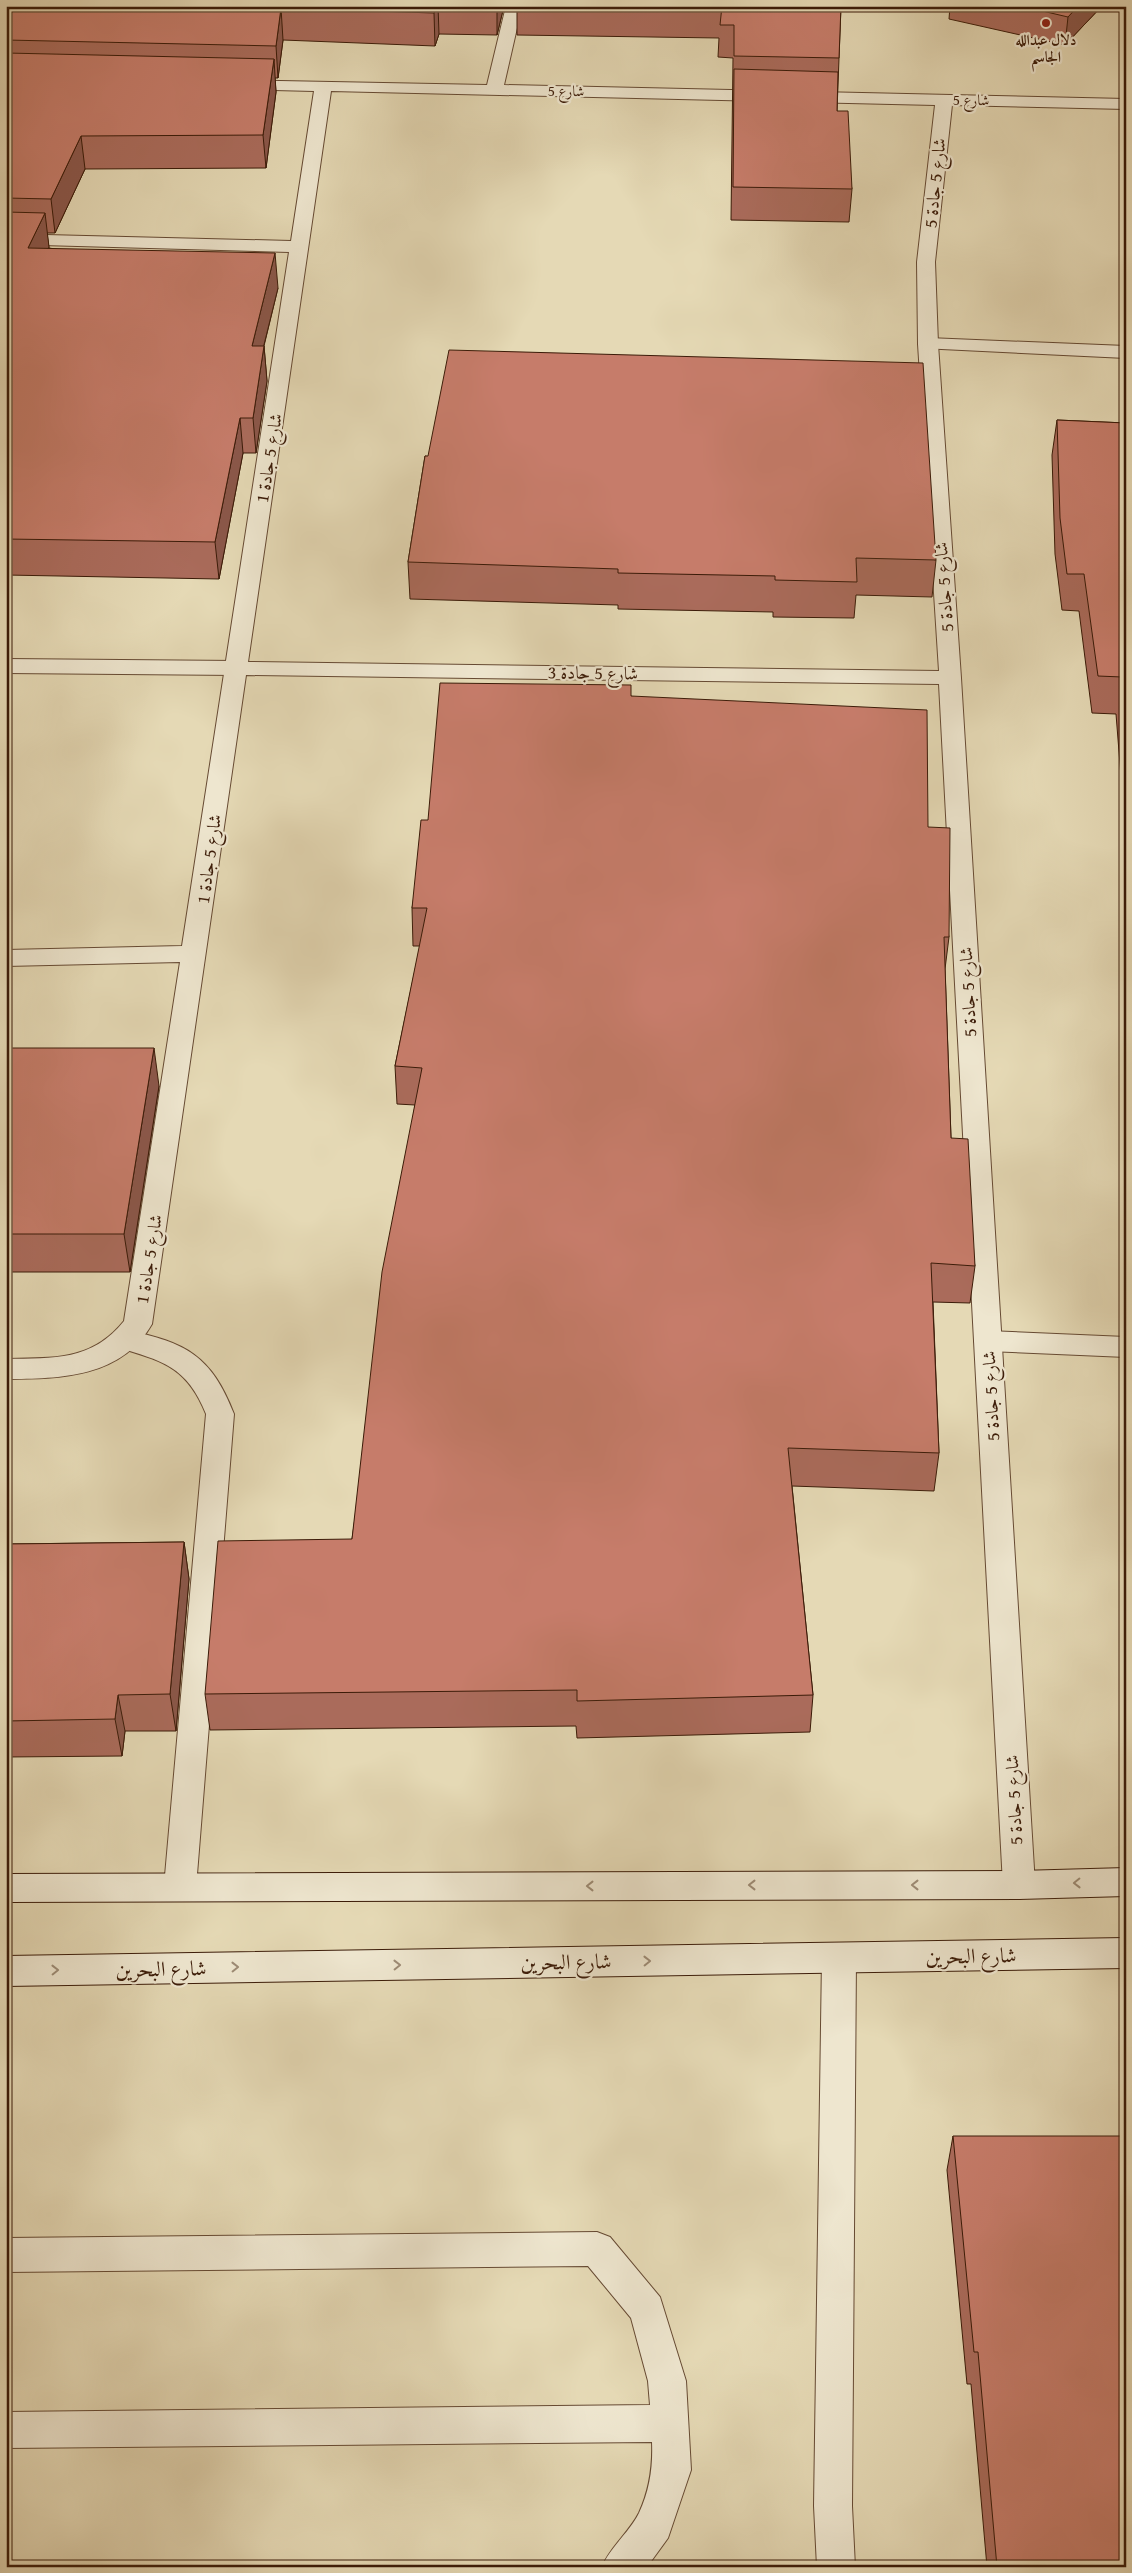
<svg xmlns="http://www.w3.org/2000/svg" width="1132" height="2573" viewBox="0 0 1132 2573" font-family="'Gentium Book Plus',Amiri,serif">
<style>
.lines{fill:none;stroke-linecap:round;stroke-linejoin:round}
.lane-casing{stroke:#664a33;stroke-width:2}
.street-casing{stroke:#664a33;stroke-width:2}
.secondary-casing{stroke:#3b1b08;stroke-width:2}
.lane{fill:#eee6cf;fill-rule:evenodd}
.street{fill:#eee6cf;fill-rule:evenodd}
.secondary{fill:#eee6cf;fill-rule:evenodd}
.wall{fill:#aa6b5b;stroke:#3b1b08}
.shaded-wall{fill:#8b574a;stroke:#3b1b08}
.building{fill:#c67c6a;stroke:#3b1b08}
.oneway{stroke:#9d8b75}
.poi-dot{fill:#8f2418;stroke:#eee6cf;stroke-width:2}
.labels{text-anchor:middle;stroke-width:4.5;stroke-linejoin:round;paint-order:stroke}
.far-poi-label{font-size:15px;font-weight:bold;fill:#3b1b08;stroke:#eee6cf}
.far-street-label{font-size:15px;fill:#3b1b08;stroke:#eee6cf}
.street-label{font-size:18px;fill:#3b1b08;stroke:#eee6cf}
.near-street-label{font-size:21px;fill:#3b1b08;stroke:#eee6cf}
</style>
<rect width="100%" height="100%" fill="#e5d9b5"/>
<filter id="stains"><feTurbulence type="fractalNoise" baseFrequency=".004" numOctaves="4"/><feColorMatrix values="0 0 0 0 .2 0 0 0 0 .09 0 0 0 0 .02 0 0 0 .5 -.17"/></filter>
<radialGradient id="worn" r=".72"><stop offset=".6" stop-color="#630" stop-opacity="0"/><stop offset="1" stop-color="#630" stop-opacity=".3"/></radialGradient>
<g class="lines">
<defs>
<g id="lane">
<path d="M928,338L1126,346V358L921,348L918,344L921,340Z"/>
<path d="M6,659L237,661L245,663L248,668L245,673L237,675L6,673Z"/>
<path d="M127,1330C186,1343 211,1355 234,1414L196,1887L192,1897L180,1901L168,1897L164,1887L206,1414C187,1366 162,1361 117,1347L113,1340L117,1333Z"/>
<path d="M988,1331L1126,1337V1357L988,1351L978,1348L974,1341L978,1334Z"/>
<path d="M839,1943L851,1948L856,1958L852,2506L855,2567H817L814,2506L822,1958L827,1948Z"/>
<path d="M597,2232L610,2237L660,2297L686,2381L691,2470L668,2538L647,2567H602C610,2547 629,2533 639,2513C650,2489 653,2467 652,2442L6,2448V2412L650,2405L648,2381L631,2318L588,2266L6,2272V2238Z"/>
</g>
<path id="street" d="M506,6H522L504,85L1126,99V109L952,105L935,262L938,344L961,678L1035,1885L1031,1895L1019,1899L1007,1895L1003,1885L939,684L246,675L152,1324C122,1377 61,1379 6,1379V1359C54,1358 92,1361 124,1321L180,962L6,966V950L182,946L289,252L6,244V234L291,241L314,91L238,89L232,88L230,84L232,80L487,85ZM331,91L935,105L917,262L918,344L939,671L248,662Z"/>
<g id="secondary">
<path d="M1126,1868V1896L1019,1899L6,1902V1874L1019,1871Z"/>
<path d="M1126,1938V1968L6,1986V1956Z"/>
</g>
</defs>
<use href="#lane" class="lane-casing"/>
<use href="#street" class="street-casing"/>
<use href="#secondary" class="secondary-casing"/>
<use href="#lane" class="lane"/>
<use href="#street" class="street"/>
<use href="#secondary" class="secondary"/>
</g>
<g class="wall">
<path d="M6,6H504L497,35L439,34L435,46L283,40L278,78H275L276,92L266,168L85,169L55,233H47L49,248L278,288L264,346L267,381L256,453H243L219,579L6,575Z"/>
<path d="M517,6H841L837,111L852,189L849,222L731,220L733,58L718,57L719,38L517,35Z"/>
<path d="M950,6H1102L1065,45L949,19Z"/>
<path d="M1057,420L1126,423V840L1116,714L1092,713L1079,611L1062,610L1055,554L1052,455Z"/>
<path d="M425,456L936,560L932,597L856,595L854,618L773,617V612L618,609V605L410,599L408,562Z"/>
<path d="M631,696L928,827L949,937L945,969L951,1138L975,1266L970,1303L933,1302L939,1453L934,1491L792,1486L813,1695L810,1732L577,1738L576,1726L210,1730L205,1694L352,1539L415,1105L397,1104L395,1066L420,946H413L412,908L428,820Z"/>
<path d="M6,1048L159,1086L130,1272H6Z"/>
<path d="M184,1542L189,1579L176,1731H125L122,1756L6,1757V1544Z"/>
<path d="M953,2136L1126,2567H987L971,2384H967L947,2170Z"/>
</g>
<g class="shaded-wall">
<path d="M437,6H438L439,34L435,46L434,13Z"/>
<path d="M497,6H504L497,35Z"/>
<path d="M1078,6H1102L1065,45L1068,17Z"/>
<path d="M281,8L283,40L278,78L276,46Z"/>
<path d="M274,59L276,92L266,168L263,135Z"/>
<path d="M81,136L85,169L55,233L51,199Z"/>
<path d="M45,213L49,247L33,282L28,248Z"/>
<path d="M275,253L278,288L255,381L252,346Z"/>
<path d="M264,346L267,381L256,453L253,418Z"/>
<path d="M240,418L243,453L219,579L215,542Z"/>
<path d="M154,1048L159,1086L130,1272L124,1234Z"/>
<path d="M184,1542L189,1579L176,1731L170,1694Z"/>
<path d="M118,1695L125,1731L122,1756L115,1719Z"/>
</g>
<g class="building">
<path d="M6,6H437L434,13L281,8L276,46L6,40Z"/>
<path d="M722,6H841L839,58L734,56V25H720Z"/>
<path d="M1021,6H1078L1068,17Z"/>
<path d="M6,53L274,59L263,135L81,136L51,199L6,198Z"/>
<path d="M734,69L838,72L837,111H848L852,189L733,187Z"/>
<path d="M6,212L45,213L28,248L275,253L252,346H264L253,418H240L215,542L6,539Z"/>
<path d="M449,350L923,363L936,560L856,558L857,582L775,580V576L618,573V569L408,562L425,456H428Z"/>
<path d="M1057,420L1126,423V726L1122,677L1098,676L1084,574H1067L1060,518Z"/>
<path d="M440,683L631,685V696L927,710L928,827L950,828L949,937H944L951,1138L968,1139L975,1266L931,1263L939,1453L788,1448L813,1695L577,1701V1690L205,1694L218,1541L352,1539L382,1272L422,1068L395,1066L427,908H412L421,820H428Z"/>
<path d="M6,1048H154L124,1234H6Z"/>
<path d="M184,1542L170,1694L118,1695L115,1719L6,1721V1544Z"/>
<path d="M953,2136H1126V2567H997L978,2352H974Z"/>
</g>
<defs><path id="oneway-chevron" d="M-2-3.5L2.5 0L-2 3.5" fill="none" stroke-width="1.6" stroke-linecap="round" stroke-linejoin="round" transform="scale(1.25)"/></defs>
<g class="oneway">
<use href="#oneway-chevron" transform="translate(1077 1883) rotate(179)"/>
<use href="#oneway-chevron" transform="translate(752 1885) rotate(180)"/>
<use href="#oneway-chevron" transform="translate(915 1885) rotate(180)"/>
<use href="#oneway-chevron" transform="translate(590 1886) rotate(180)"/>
<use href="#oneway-chevron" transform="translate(647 1961) rotate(-1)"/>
<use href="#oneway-chevron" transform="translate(397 1965) rotate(-1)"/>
<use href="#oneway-chevron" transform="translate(235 1967) rotate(-1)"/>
<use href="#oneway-chevron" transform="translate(55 1970) rotate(-1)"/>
</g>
<circle class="poi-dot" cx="1046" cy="23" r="5"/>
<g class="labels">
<g class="far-poi-label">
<text x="1046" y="45">دلال عبدالله<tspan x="1046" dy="17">الجاسم</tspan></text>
</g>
<g class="far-street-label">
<text transform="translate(566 91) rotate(1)" y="5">شارع 5</text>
<text transform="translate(971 100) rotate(1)" y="5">شارع 5</text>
</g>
<g class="street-label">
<text transform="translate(935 183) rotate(-84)" y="6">شارع 5 جادة 5</text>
<text transform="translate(269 458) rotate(-81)" y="6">شارع 5 جادة 1</text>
<text transform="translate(944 587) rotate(-94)" y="6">شارع 5 جادة 5</text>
<text transform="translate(593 673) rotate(1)" y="6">شارع 5 جادة 3</text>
<text transform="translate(209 859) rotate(-82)" y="6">شارع 5 جادة 1</text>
<text transform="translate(968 992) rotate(-93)" y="6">شارع 5 جادة 5</text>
<text transform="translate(149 1259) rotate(-81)" y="6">شارع 5 جادة 1</text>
<text transform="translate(991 1396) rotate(-93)" y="6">شارع 5 جادة 5</text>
<text transform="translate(1014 1800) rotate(-93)" y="6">شارع 5 جادة 5</text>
</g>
<g class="near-street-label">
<text transform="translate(971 1956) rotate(-1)" y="7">شارع البحرين</text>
<text transform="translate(566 1962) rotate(-1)" y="7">شارع البحرين</text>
<text transform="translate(161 1969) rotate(-1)" y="7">شارع البحرين</text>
</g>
</g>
<rect width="1132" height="2573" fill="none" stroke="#e5d9b5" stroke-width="25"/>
<rect x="8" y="8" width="1117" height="2558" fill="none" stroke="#3b1b08" stroke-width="2.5"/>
<rect x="12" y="12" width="1107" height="2548" fill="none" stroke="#3b1b08"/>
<rect width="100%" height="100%" filter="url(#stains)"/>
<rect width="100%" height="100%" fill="url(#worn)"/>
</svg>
